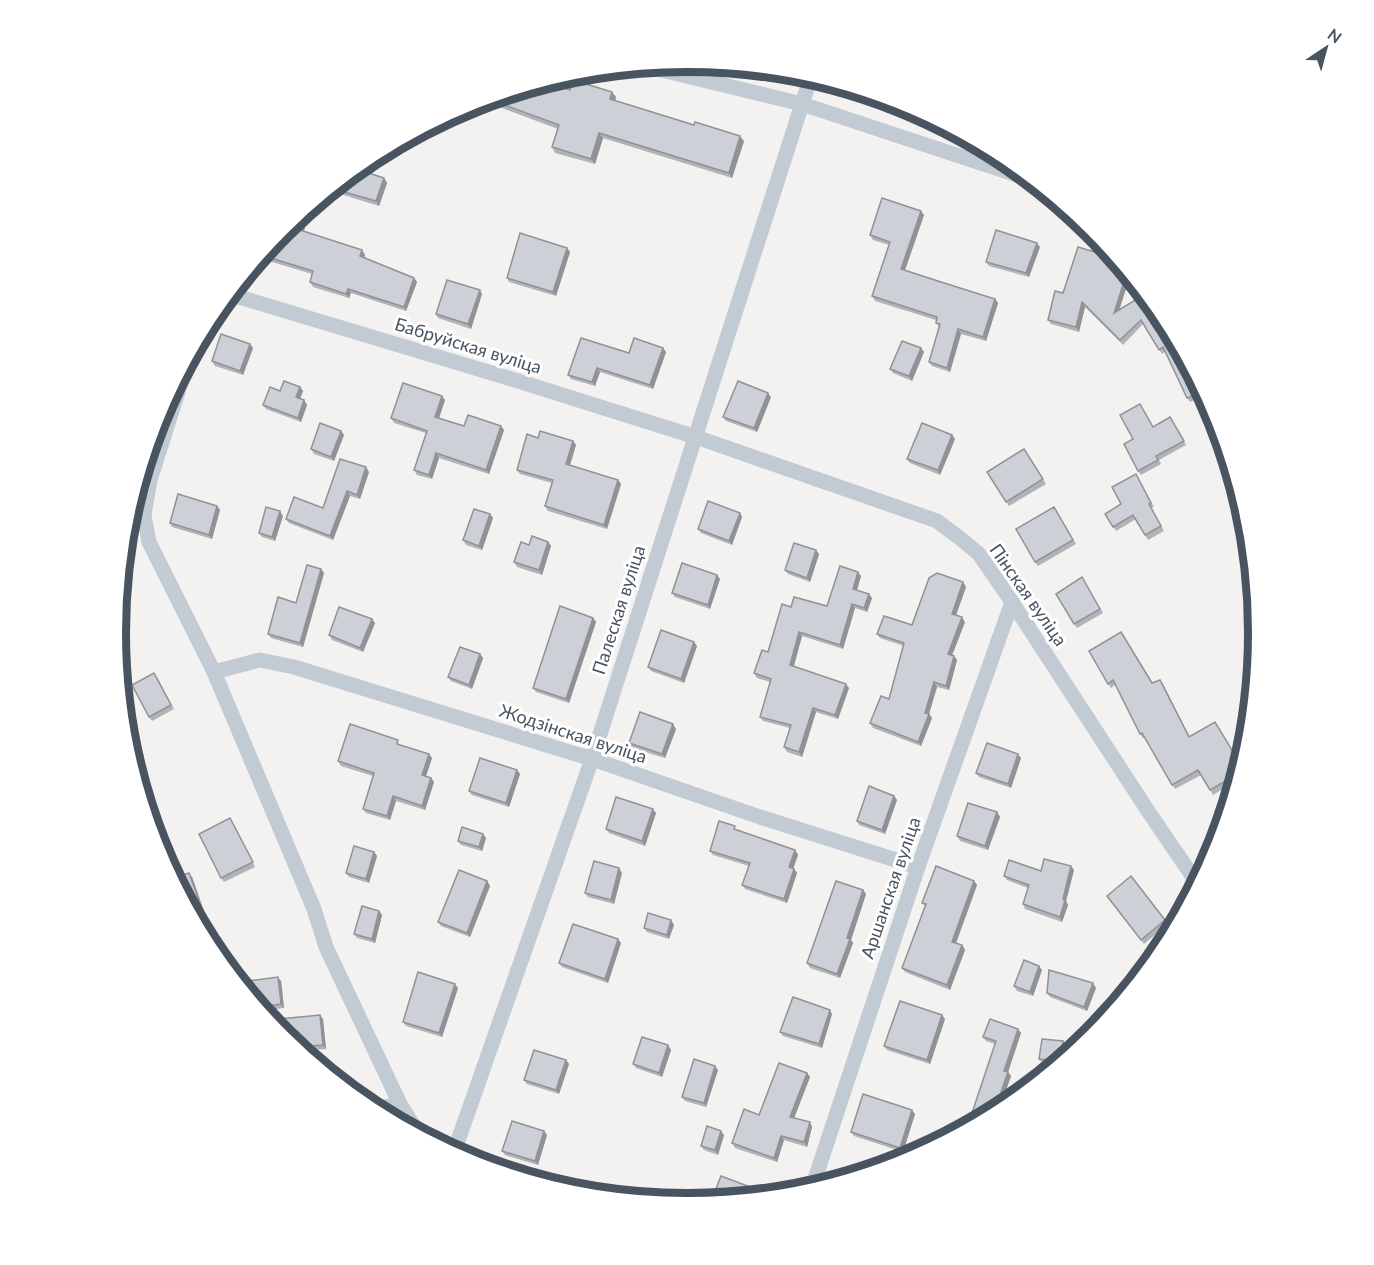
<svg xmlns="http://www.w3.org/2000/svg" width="1374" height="1265" viewBox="0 0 1374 1265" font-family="Lato,sans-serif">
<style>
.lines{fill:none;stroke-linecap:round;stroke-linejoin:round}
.minor{stroke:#c2cbd3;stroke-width:15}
.wall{fill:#b0b3b8}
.shaded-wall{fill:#909296}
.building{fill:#cdd0d6;stroke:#909296;stroke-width:1.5}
.labels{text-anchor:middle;stroke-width:6;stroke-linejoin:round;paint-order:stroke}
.street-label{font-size:18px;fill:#485460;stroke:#fff}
.rim{fill:none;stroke:#485460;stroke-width:8}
</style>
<rect width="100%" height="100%" fill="#f4f1f1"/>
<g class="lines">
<g class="minor">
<path d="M645,66L802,104L1032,180"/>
<path d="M229,294L505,377L696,437L937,521L961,539L979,554L1012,602L1148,811L1197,883"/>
<path d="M188,361L150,480L144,515L149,542L214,672L314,909L326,947L400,1104L418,1133"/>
<path d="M214,672L260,660L294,667L592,759L760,817L918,867"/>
<path d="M373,1109L400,1104"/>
<path d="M454,1152L592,759L811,76"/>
<path d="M812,1188L918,867L1012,602"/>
</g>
</g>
<g class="wall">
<path d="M546,81L570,90L616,97L615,101L744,141L732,178L603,138L595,164L555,153L552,147L558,129L502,108L500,105L486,100Z"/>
<path d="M384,178L387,183L379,206L337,193L334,189Z"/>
<path d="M921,211L924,215L905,270L941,282L995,299L998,303L986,341L961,334L950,372L932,366L929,362L939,327L936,323V320L875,301L872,296L889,245L873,240L870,235Z"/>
<path d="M302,222L305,227L304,231L362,250L365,255L364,258L414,278L417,282L406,311L351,293L349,298L313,287L310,282L312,274L259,258L283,229Z"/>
<path d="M1040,247L1029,277L989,266L986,262Z"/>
<path d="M567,248L570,252L556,296L509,282L507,278Z"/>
<path d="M1130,276L1119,310L1145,294L1199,398L1190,402L1187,398L1165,352L1162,354L1143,324L1123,345L1085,307L1079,332L1051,324L1048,320L1063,293Z"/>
<path d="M482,294L471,329L438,318L436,314Z"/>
<path d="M250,344L253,348L243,375L215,366L212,361Z"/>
<path d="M663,348L666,352L653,389L600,372L595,386L571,379L568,375L629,353Z"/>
<path d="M921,348L924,352L912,381L893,373L890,369Z"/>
<path d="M300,387L303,391L300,399L304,400L307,405L301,422L266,409L263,405L280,391Z"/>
<path d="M771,397L757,432L726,421L723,417Z"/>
<path d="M445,400L439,418L464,426H501L504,430L489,474L439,458L432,479L417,475L414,470L426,433L394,423L391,418Z"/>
<path d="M1140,404L1153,427L1170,417L1186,445L1159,460L1161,464L1141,475L1138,471L1133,439Z"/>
<path d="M341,431L344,435L334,461L314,454L311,449Z"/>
<path d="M952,435L955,439L940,475L910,463L907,459Z"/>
<path d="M538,438L573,441L576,445L570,465L618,480L621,484L607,529L548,511L545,506L552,483L520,474L517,470Z"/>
<path d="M1024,449L1046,484L1009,506L987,472Z"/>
<path d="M369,472L360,499L350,496L333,540L289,523L286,519L323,508Z"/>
<path d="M1136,474L1154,507L1151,508L1164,531L1148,540L1136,519L1116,531L1105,514L1121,504Z"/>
<path d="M217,506L220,510L212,539L172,527L170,523Z"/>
<path d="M1054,507L1076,544L1038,566L1035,562Z"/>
<path d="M740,513L742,517L732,545L701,533L698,529Z"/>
<path d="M490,514L493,518L482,550L466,545L463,540Z"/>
<path d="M283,516L275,541L262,537L259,533Z"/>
<path d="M548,542L551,546L542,575L517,567L514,562L529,545Z"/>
<path d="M819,554L810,582L788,574L785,570Z"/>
<path d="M321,569L324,573L303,647L271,638L268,634L296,603Z"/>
<path d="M861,576L857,590L872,598L867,612L855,608L843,649L802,636L794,666L849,688L838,719L816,712L802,757L787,752L784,747L790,728L763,721L760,717L770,682L757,678L754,673L768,652L791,607L827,606Z"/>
<path d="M720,579L710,609L675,597L672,593Z"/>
<path d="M963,582L966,587L956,615L965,622L952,655L954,656L957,660L949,690L937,687L929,714L932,718L921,746L873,728L870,723L889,699L904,646L880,638L877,634L912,625Z"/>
<path d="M1085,582L1103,613L1077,628L1056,594Z"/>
<path d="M593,618L596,622L569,703L536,692L533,688Z"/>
<path d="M375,623L363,652L332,640L329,635Z"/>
<path d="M697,646L684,683L651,671L648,667Z"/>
<path d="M1089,651L1152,683L1160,680L1190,737L1241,765L1236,781L1213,795L1201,775L1175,789L1145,738H1143L1140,734L1115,685L1111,688Z"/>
<path d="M480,654L483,658L472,689L451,681L448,677Z"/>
<path d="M157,677L174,709L152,721L149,717Z"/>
<path d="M676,729L665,758L632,748L629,743Z"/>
<path d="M401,745L429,754L432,758L426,776L431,778L434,782L425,810L396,801L390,820L366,813L363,809L373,776L341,766L338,761Z"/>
<path d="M1021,758L1011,788L979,777L976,773Z"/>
<path d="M517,770L520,774L509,807L472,795L469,791Z"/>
<path d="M894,796L897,800L885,834L859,825L857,821Z"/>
<path d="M997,812L1000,817L988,850L960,841L957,836Z"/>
<path d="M656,813L645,846L609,833L606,829Z"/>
<path d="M230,818L255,867L224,882L221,878Z"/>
<path d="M738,830L795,850L798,855L793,869H794L797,873L787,903L745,889L742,885L749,866L713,855L710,851Z"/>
<path d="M483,834L486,838L482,851L461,845L458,841Z"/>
<path d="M374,852L377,856L369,883L349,877L346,873Z"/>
<path d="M1074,870L1066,901L1068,905L1062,922L1025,909L1023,904L1028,888L1007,880L1004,876L1041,871Z"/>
<path d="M622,873L614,904L588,897L585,893Z"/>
<path d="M1131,876L1168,924L1144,944L1107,896Z"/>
<path d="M192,877L206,917L196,920L174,878Z"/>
<path d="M487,881L490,886L470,937L441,926L438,922Z"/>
<path d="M974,881L977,885L956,943L962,945L965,950L950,990L905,972L902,968L925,906L922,903Z"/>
<path d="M863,890L866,894L851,940L853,943L840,978L810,968L807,963L825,914L824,913Z"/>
<path d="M379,911L382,915L375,943L357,938L354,934Z"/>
<path d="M671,920L674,925L669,939L647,932L644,928Z"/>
<path d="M618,939L621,943L608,983L562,967L559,963Z"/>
<path d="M1042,970L1033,996L1017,991L1014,986Z"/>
<path d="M281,981L284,1008L262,1011L240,983Z"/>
<path d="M458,988L442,1037L406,1026L403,1022Z"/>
<path d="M1096,988L1087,1011L1050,997L1047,993Z"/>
<path d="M832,1014L822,1048L783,1036L780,1032Z"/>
<path d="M320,1015L323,1019L326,1049L302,1051L283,1036Z"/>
<path d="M945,1019L930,1064L887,1050L884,1046Z"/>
<path d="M1018,1029L1021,1033L1008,1072L1011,1076L1003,1099L1006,1104L1005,1106L977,1122L974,1120L971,1116L995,1044L986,1041L983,1037Z"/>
<path d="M668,1045L671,1050L662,1077L636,1068L633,1064Z"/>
<path d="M1066,1045L1064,1058L1056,1065L1042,1063L1039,1059Z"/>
<path d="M566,1060L569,1064L559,1094L527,1084L524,1080Z"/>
<path d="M718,1070L706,1107L685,1101L682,1097Z"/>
<path d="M807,1073L810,1077L794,1118L810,1122L812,1127L807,1147L784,1140L777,1162L735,1148L732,1143L759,1115Z"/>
<path d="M915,1114L903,1152L854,1136L851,1132Z"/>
<path d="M544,1131L547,1135L538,1165L505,1155L502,1151Z"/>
<path d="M724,1135L718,1155L704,1150L701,1146Z"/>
<path d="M770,1195L718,1200L713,1196Z"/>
</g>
<g class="shaded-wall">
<path d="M612,92L616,97L614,104L610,99Z"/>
<path d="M599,133L603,138L595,164L591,159Z"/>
<path d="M740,136L744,141L732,178L729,173Z"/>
<path d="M384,178L387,183L379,206L376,201Z"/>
<path d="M921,211L924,215L904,273L901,269Z"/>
<path d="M302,222L305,227L303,234L300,230Z"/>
<path d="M1037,243L1040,247L1029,277L1026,273Z"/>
<path d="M567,248L570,252L556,296L553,292Z"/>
<path d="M362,250L365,255L363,261L360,256Z"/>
<path d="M1127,272L1130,276L1117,317L1114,313Z"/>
<path d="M414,278L417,282L406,311L404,307Z"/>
<path d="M348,289L351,293L349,298L346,294Z"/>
<path d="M480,290L482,294L471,329L468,324Z"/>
<path d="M995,299L998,303L986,341L983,337Z"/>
<path d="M1082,302L1085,307L1079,332L1076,327Z"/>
<path d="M958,329L961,334L950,372L947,368Z"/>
<path d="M250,344L253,348L243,375L240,371Z"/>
<path d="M663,348L666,352L653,389L650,385Z"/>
<path d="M921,348L924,352L912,381L909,376Z"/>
<path d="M597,368L600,372L595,386L592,382Z"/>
<path d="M300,387L303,391L299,401L296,397Z"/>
<path d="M768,393L771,397L757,432L754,428Z"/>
<path d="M442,396L445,400L438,421L435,417Z"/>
<path d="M304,400L307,405L301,422L298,418Z"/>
<path d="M501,426L504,430L489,474L486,470Z"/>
<path d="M341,431L344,435L334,461L331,457Z"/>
<path d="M952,435L955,439L940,475L938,470Z"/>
<path d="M573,441L576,445L569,468L566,464Z"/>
<path d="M436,453L439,458L432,479L429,475Z"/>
<path d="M366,467L369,472L360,499L357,495Z"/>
<path d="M618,480L621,484L607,529L604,525Z"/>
<path d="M347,491L350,496L333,540L330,536Z"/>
<path d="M217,506L220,510L212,539L209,535Z"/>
<path d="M280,511L283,516L275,541L272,537Z"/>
<path d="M740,513L742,517L732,545L729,541Z"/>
<path d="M490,514L493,518L482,550L479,546Z"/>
<path d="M548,542L551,546L542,575L539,570Z"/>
<path d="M816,550L819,554L810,582L807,578Z"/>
<path d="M321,569L324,573L303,647L300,643Z"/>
<path d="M858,572L861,576L856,593L853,589Z"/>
<path d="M717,575L720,579L710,609L708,605Z"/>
<path d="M963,582L966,587L955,618L952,614Z"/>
<path d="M869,594L872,598L867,612L864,608Z"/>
<path d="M852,604L855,608L843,649L840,645Z"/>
<path d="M962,617L965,622L951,658L948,654Z"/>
<path d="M593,618L596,622L569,703L566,699Z"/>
<path d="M372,619L375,623L363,652L360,648Z"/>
<path d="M799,632L802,636L793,669L790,665Z"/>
<path d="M694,642L697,646L684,683L681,679Z"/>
<path d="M480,654L483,658L472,689L469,685Z"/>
<path d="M954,656L957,660L949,690L946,686Z"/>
<path d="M1160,680L1163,684L1192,742L1189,737Z"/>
<path d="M934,682L937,687L928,717L925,713Z"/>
<path d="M846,684L849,688L838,719L835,715Z"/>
<path d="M813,708L816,712L802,757L799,752Z"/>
<path d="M929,714L932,718L921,746L918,742Z"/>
<path d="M673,724L676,729L665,758L662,754Z"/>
<path d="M429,754L432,758L425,779L422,775Z"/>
<path d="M1018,754L1021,758L1011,788L1008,784Z"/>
<path d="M517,770L520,774L509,807L506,803Z"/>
<path d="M431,778L434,782L425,810L422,806Z"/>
<path d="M393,796L396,801L390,820L387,816Z"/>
<path d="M894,796L897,800L885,834L882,830Z"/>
<path d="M653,809L656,813L645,846L642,841Z"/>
<path d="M997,812L1000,817L988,850L985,846Z"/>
<path d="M483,834L486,838L482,851L479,847Z"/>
<path d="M795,850L798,855L792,872L789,867Z"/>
<path d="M374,852L377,856L369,883L366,879Z"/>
<path d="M1071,866L1074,870L1066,901L1068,905L1062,922L1060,917L1063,899Z"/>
<path d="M619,868L622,873L614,904L611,900Z"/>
<path d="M794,869L797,873L787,903L784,899Z"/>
<path d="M189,873L192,877L206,917L203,912Z"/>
<path d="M487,881L490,886L470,937L467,933Z"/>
<path d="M974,881L977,885L955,946L952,942Z"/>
<path d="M863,890L866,894L851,940L853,943L840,978L837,974L847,938Z"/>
<path d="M379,911L382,915L375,943L372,939Z"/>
<path d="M671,920L674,925L669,939L667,935Z"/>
<path d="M618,939L621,943L608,983L605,979Z"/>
<path d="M962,945L965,950L950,990L947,985Z"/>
<path d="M1039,966L1042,970L1033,996L1030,992Z"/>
<path d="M278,977L281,981L284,1008L281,1004Z"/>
<path d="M1093,983L1096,988L1087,1011L1084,1007Z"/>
<path d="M455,984L458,988L442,1037L439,1033Z"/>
<path d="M830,1010L832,1014L822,1048L819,1044Z"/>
<path d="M320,1015L323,1019L326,1049L323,1045Z"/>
<path d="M942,1015L945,1019L930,1064L927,1060Z"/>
<path d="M1018,1029L1021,1033L1007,1075L1004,1071Z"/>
<path d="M1063,1041L1066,1045L1064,1058L1061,1061Z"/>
<path d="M668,1045L671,1050L662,1077L659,1073Z"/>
<path d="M566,1060L569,1064L559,1094L556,1090Z"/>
<path d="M715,1066L718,1070L706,1107L704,1103Z"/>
<path d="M1008,1072L1011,1076L1002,1102L999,1098Z"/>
<path d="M807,1073L810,1077L793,1121L790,1117Z"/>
<path d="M1003,1099L1006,1104L1005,1106L1000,1110Z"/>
<path d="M912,1110L915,1114L903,1152L900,1148Z"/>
<path d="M810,1122L812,1127L807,1147L804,1142Z"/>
<path d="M544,1131L547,1135L538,1165L535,1161Z"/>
<path d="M721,1131L724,1135L718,1155L715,1150Z"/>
<path d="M781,1136L784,1140L777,1162L774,1158Z"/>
</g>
<g class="building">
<path d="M573,80L612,92L610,99L694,125L695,122L740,136L729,173L599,133L591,159L552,147L559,125L499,103L500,101L492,98L546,81L570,90Z"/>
<path d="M356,169L384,178L376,201L334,189L335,187Z"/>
<path d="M882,198L921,211L901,269L941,282L995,299L983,337L958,329L947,368L929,362L940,324L936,323L937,317L872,296L890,242L870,235Z"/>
<path d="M294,220L302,222L300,230L362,250L360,256L414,278L404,307L348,289L346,294L310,282L313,271L261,255L283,229Z"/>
<path d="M996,230L1037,243L1026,273L986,262Z"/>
<path d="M520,233L567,248L553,292L507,278Z"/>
<path d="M1078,247L1115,258L1127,272L1114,313L1145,294L1162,316L1215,414L1222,440L1197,394L1187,398L1163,347L1159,350L1141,320L1120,340L1082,302L1076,327L1048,320L1055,291L1063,293Z"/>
<path d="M447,280L480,290L468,324L436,314Z"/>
<path d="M221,334L250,344L240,371L212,361Z"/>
<path d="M581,338L629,353L634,338L663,348L650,385L597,368L592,382L568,375Z"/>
<path d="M902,341L921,348L909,376L890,369Z"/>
<path d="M284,381L300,387L296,397L304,400L298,418L263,405L270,387L280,391Z"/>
<path d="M738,381L768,393L754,428L723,417Z"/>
<path d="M403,383L442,396L435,417L464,426L468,415L501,426L486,470L436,453L429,475L414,470L427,431L391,418Z"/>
<path d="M1140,404L1153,427L1170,417L1184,441L1156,456L1158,460L1138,471L1124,444L1133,439L1120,415Z"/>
<path d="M320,423L341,431L331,457L311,449Z"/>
<path d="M922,423L952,435L938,470L907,459Z"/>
<path d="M540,431L573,441L566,464L618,480L604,525L545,506L553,480L517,470L527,434L538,438Z"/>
<path d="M1024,449L1043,479L1006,502L987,472Z"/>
<path d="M340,459L366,467L357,495L347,491L330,536L286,519L294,497L323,508Z"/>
<path d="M1136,474L1151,503L1149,504L1161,526L1145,535L1133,515L1113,527L1105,514L1121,504L1112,487Z"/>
<path d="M178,494L217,506L209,535L170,523Z"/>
<path d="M708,501L740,513L729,541L698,529Z"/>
<path d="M266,507L280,511L272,537L259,533Z"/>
<path d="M1054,507L1073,540L1035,562L1016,529Z"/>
<path d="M474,509L490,514L479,546L463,540Z"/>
<path d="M532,536L548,542L539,570L514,562L521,542L529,545Z"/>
<path d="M794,543L816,550L807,578L785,570Z"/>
<path d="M682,563L717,575L708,605L672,593Z"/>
<path d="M307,565L321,569L300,643L268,634L278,597L296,603Z"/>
<path d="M840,566L858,572L853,589L869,594L864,608L852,604L840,645L799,632L790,665L846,684L835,715L813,708L799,752L784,747L791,725L760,717L771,679L754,673L762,650L768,652L782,604L791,607L794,597L827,606Z"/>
<path d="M937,573L963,582L952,614L962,617L948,654L954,656L946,686L934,682L925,713L929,714L918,742L870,723L881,696L889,699L904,643L877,634L884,616L912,625L929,578Z"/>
<path d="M1082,577L1100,609L1074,624L1056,594Z"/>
<path d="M560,606L593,618L566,699L533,688Z"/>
<path d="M339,607L372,619L360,648L329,635Z"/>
<path d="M661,630L694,642L681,679L648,667Z"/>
<path d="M1121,632L1152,683L1160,680L1189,737L1215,722L1241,765L1238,774L1210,790L1198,770L1172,785L1142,733L1140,734L1113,680L1108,684L1089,651Z"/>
<path d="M460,647L480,654L469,685L448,677Z"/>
<path d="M154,673L171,705L149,717L132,685Z"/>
<path d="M640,712L673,724L662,754L629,743Z"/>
<path d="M350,724L398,740L397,744L429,754L422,775L431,778L422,806L393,796L387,816L363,809L374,773L338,761Z"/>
<path d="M987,743L1018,754L1008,784L976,773Z"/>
<path d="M480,758L517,770L506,803L469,791Z"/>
<path d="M869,786L894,796L882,830L857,821Z"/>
<path d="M616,797L653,809L642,841L606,829Z"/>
<path d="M968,803L997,812L985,846L957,836Z"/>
<path d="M230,818L253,862L221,878L199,834Z"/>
<path d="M719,821L735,826L734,829L795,850L789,867L794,869L784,899L742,885L750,863L710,851Z"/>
<path d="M462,827L483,834L479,847L458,841Z"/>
<path d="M354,846L374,852L366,879L346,873Z"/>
<path d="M1044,859L1071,866L1063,899L1065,900L1060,917L1023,904L1029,885L1004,876L1009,860L1041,871Z"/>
<path d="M594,861L619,868L611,900L585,893Z"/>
<path d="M936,866L974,881L952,942L962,945L947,985L902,968L926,904L922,903Z"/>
<path d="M459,870L487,881L467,933L438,922Z"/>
<path d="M189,873L203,912L194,916L174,878Z"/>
<path d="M1131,876L1165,920L1141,940L1107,896Z"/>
<path d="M836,881L863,890L847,938L850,939L837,974L807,963Z"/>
<path d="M362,906L379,911L372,939L354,934Z"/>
<path d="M648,913L671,920L667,935L644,928Z"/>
<path d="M573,924L618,939L605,979L559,963Z"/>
<path d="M215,949L218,957L212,950Z"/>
<path d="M1024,960L1039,966L1030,992L1014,986Z"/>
<path d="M1049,970L1093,983L1084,1007L1047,993Z"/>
<path d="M418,972L455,984L439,1033L403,1022Z"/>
<path d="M278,977L281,1004L259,1007L240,983V982Z"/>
<path d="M793,997L830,1010L819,1044L780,1032Z"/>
<path d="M900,1001L942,1015L927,1060L884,1046Z"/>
<path d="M320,1015L323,1045L297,1047L280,1033L279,1019Z"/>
<path d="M990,1019L1018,1029L1004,1071L1008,1072L999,1098L1003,1099L1000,1110L981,1120L971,1116L996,1041L983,1037Z"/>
<path d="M642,1037L668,1045L659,1073L633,1064Z"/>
<path d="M1042,1039L1063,1041L1061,1061L1039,1059Z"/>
<path d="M534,1050L566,1060L556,1090L524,1080Z"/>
<path d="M694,1059L715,1066L704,1103L682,1097Z"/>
<path d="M779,1063L807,1073L790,1117L810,1122L804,1142L781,1136L774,1158L732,1143L744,1109L759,1115Z"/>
<path d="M863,1094L912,1110L900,1148L851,1132Z"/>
<path d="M512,1121L544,1131L535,1161L502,1151Z"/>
<path d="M707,1126L721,1131L715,1150L701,1146Z"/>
<path d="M721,1176L769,1194L768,1196L724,1200L713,1196Z"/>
<path d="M601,1192L614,1196L601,1195Z"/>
</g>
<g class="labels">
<g class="street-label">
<text transform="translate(468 346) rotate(17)" y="6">Бабруйская вуліца</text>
<text transform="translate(1028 595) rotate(55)" y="6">Пінская вуліца</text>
<text transform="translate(619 610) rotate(-72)" y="6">Палеская вуліца</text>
<text transform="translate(573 734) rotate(18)" y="6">Жодзінская вуліца</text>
<text transform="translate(891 888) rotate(-71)" y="6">Аршанская вуліца</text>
</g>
</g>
<path d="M0 0H1374V1265H0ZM686 72H688A560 560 0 0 1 1248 632V633A560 560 0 0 1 688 1193H686A560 560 0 0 1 126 633V632A560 560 0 0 1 686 72Z" fill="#fff" fill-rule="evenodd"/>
<path class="rim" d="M686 72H688A560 560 0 0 1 1248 632V633A560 560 0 0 1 688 1193H686A560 560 0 0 1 126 633V632A560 560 0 0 1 686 72Z"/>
<g transform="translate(1326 48) rotate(36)" stroke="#ffffff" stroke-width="4.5" paint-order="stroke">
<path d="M0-4.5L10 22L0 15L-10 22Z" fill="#485460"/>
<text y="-9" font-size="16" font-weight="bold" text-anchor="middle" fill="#485460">N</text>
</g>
</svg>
